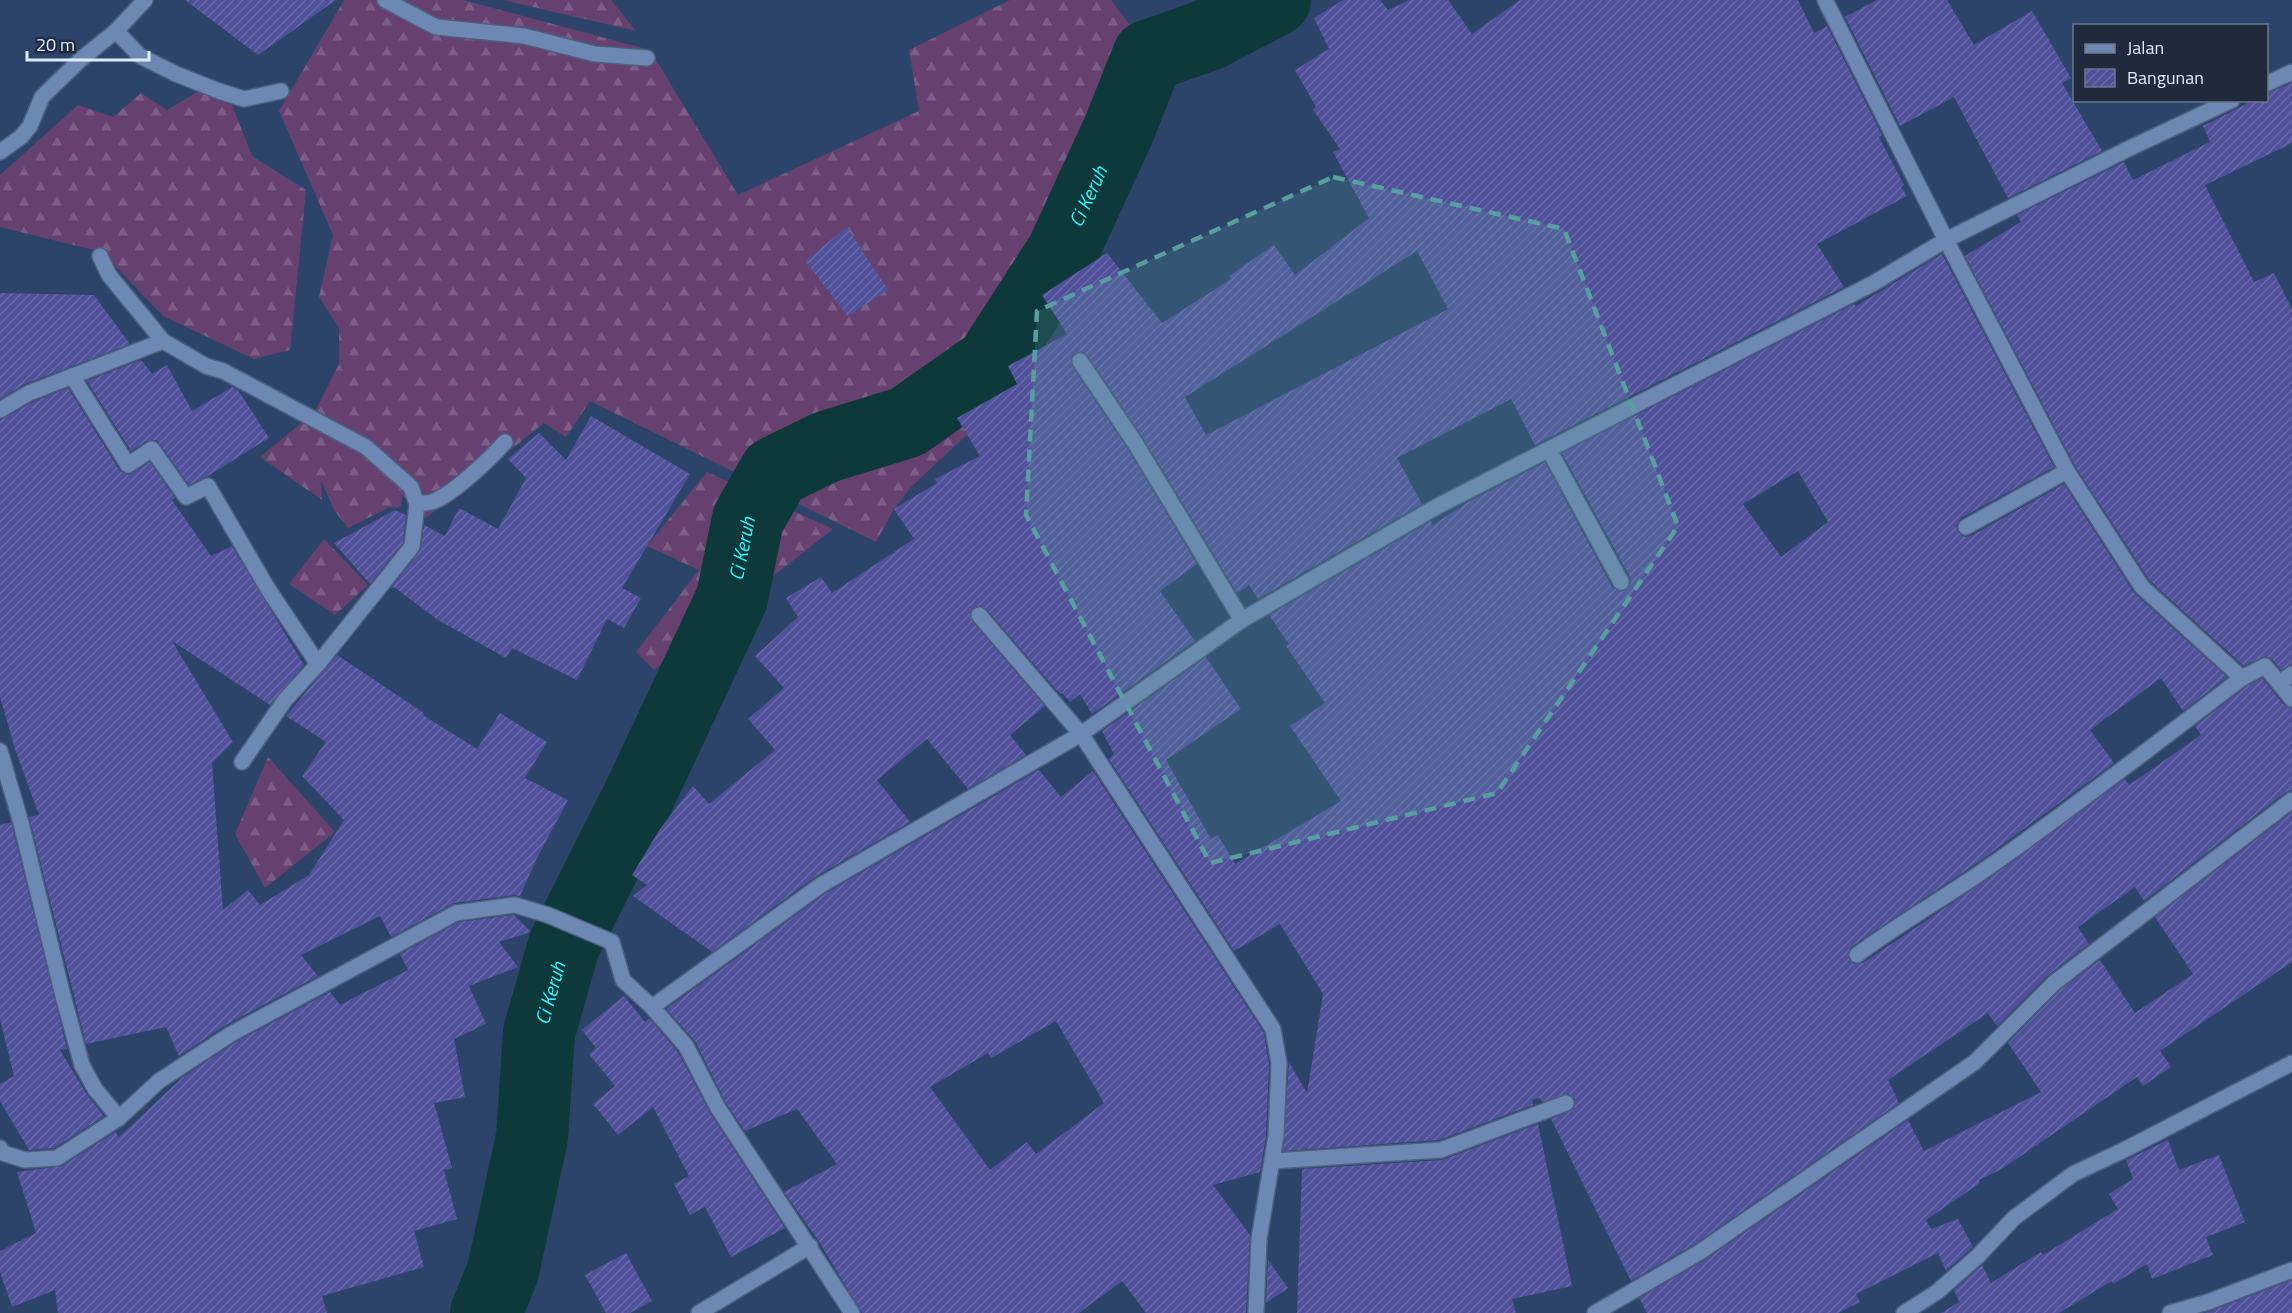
<svg xmlns="http://www.w3.org/2000/svg" width="2292" height="1313" viewBox="0 0 2292 1313" font-family="'Titillium Web',sans-serif">
<style>
.forest{fill:url(#forest-firs)}
.lines{fill:none;stroke-linecap:round;stroke-linejoin:round}
.river{stroke:#0e393b;stroke-width:72}
.building{fill:url(#building-hatch);fill-rule:evenodd}
.lane-casing{stroke:#4c5f7f;stroke-width:18}
.street-casing{stroke:#4c5f7f;stroke-width:18}
.lane{stroke:#6d88b2;stroke-width:15}
.street{stroke:#6d88b2;stroke-width:15}
.marked{fill:#589fa0;fill-opacity:0.2;stroke:#589fa0;stroke-width:4.5;stroke-dasharray:12 8;stroke-linejoin:round}
.labels{text-anchor:middle;stroke-width:4.5;stroke-linejoin:round;paint-order:stroke}
.water-label{font-size:20px;font-style:italic;fill:#2bf5fe;stroke:#1f2a3c}
</style>
<defs>
<pattern id="forest-firs" width="22" height="20" patternUnits="userSpaceOnUse" patternTransform="scale(1.5)"><rect width="22" height="20" fill="#66416f"/><path d="M5 1l3.5 6h-7zM16 11l3.5 6h-7z" fill="#7b5d85"/></pattern>
<pattern id="building-hatch" width="6" height="6" patternUnits="userSpaceOnUse" patternTransform="scale(1.5)"><rect width="6" height="6" fill="#50519a"/><path d="M-1 1l2-2M0 6l6-6M5 7l2-2" fill="none" stroke="#696aa9"/></pattern>
</defs>
<rect width="100%" height="100%" fill="#2c436a"/>
<g class="forest">
<path d="M344,0H463L650,50L738,195L919,111L909,50L1010,0H1111L1172,81L1036,292L1000,404L912,486L894,509L876,542L590,401L566,437L544,423L426,518L402,495L401,507L388,508L348,528L334,510L321,480L322,500L260,457L315,412L339,364V328L319,297L333,235L279,111Z"/>
<path d="M503,0H611L636,31Z"/>
<path d="M204,88L232,105L252,156L306,190L290,350L254,359L163,316L102,252L0,227V175L78,105L113,117L141,93L167,110Z"/>
<path d="M707,472L833,529L654,670L636,652L699,570L647,546Z"/>
<path d="M324,539L368,585L335,615L289,584Z"/>
<path d="M268,757L335,832L265,888L235,834Z"/>
</g>
<g class="lines">
<path class="river" id="s1" d="M486,1313L503,1271L532,1137L539,1033L564,945L640,794L732,598L748,519L775,472L826,447L907,422L991,363L1062,253L1119,129L1148,56L1208,35L1275,0"/>
</g>
<g class="building">
<path d="M185,0H336L258,55Z"/>
<path d="M1343,0H1380L1388,10L1409,0H1448L1472,34L1520,0H1798L1814,33L1827,26L1882,135L1879,137L1904,185L1901,187L1907,196L1817,244L1844,287L1535,445L1511,399L1397,458L1422,504L1258,599L1249,585L1237,593L1145,441L1088,356L1084,352L1075,353L1071,357L1072,366L1129,451L1197,564L1160,591L1195,641L1092,714L1080,694L1070,702L1062,693L1060,694L986,609L977,606L970,612L972,621L1045,706L1010,735L1026,755L968,789L927,739L877,780L910,822L815,877L712,952L633,896L647,885L632,875L660,829L693,786L709,804L775,750L748,719L784,688L755,656L798,617L786,598L821,577L832,593L914,539L894,509L937,483L935,479L980,456L957,418L1017,384L1008,366L1067,334L1042,295L1107,253L1162,323L1231,279L1229,276L1274,245L1295,275L1369,218L1333,152L1340,149L1313,110L1316,107L1295,70L1329,49L1314,18ZM1417,251L1448,309L1206,435L1185,397Z"/>
<path d="M1877,0H1947L1974,45L2032,11L2071,78L2062,83L2102,151L2008,198L1954,97L1900,126L1845,17Z"/>
<path d="M2292,83V143L2205,185L2254,282L2274,273L2292,309V664L2281,670L2272,659L2265,656L2244,666L2150,581L2075,466L1965,256L2021,222L2017,215L2124,162L2133,180L2210,142L2203,126L2254,100H2266V94Z"/>
<path d="M847,227L888,290L848,316L805,261Z"/>
<path d="M1942,254L2054,467L1961,518L1956,526L1958,532L1965,537L1971,536L2064,484L2134,593L2227,677L2183,711L2161,678L2090,730L2114,763L1980,861L1851,947L1848,952L1849,960L1854,964L1863,963L1991,877L2125,779L2129,785L2201,735L2195,726L2247,686L2262,678L2284,705L2292,709V790L2286,792L2144,901L2135,887L2078,927L2089,944L2047,976L1997,1026L1988,1013L1888,1080L1899,1103L1695,1244L1631,1281L1551,1119L1574,1109L1575,1099L1568,1094L1542,1102L1540,1098L1532,1100L1533,1105L1439,1140L1283,1151L1289,1062L1307,1093L1323,994L1280,924L1234,951L1109,759L1114,754L1102,731L1206,657L1241,709L1166,760L1211,839L1218,835L1235,864L1341,801L1290,726L1325,703L1286,646L1289,644L1269,615L1431,521L1433,525L1468,502L1545,462L1612,587L1620,592L1626,590L1631,583L1630,577L1562,453L1854,304L1856,306ZM1798,471L1828,522L1781,557L1743,504Z"/>
<path d="M0,293L94,295L130,344L25,384L0,399Z"/>
<path d="M141,360L152,374L167,365L192,411L232,387L238,390L269,438L208,476L189,485L157,440L147,441L131,451L87,381Z"/>
<path d="M68,388L120,471L129,475L150,462L175,498L172,500L211,556L232,546L304,665L270,705L172,641L233,742L212,763L223,910L248,890L260,905L309,875L344,820L302,776L326,742L286,716L337,655L424,713L423,715L477,749L500,713L547,742L525,778L568,800L536,860L520,896L514,895L454,903L391,937L380,916L301,955L318,976L226,1025L179,1056L166,1027L86,1044L29,817L39,815L16,752L0,697V420L33,402Z"/>
<path d="M591,416L690,474L622,588L641,598L624,628L607,619L577,680L512,648L506,658L438,620L394,587L391,588L420,551L424,525L445,536L459,508L498,529L526,478L508,459L539,433L566,460Z"/>
<path d="M395,510L406,515L403,543L370,584L334,543Z"/>
<path d="M1039,770L1061,797L1093,771L1264,1033L1269,1064L1266,1135L1260,1172L1213,1185L1250,1235L1246,1313H1146L1122,1281L1079,1313H862L818,1240L784,1192L837,1164L797,1109L745,1131L726,1103L695,1041L666,1009L826,893ZM1056,1021L1104,1103L1036,1154L1027,1142L990,1170L930,1087L988,1053L991,1058Z"/>
<path d="M2292,812V962L2160,1051L2171,1067L2143,1086L2137,1077L2000,1170L1979,1180L1980,1183L1926,1220L1931,1229L1958,1219L1973,1247L1946,1271L1938,1253L1856,1294L1860,1302L1838,1313H1647L1639,1298L1705,1260L1908,1120L1924,1151L2041,1092L2008,1043L2060,990L2100,960L2135,1013L2193,974L2155,917Z"/>
<path d="M11,822L67,1049L60,1050L87,1095L104,1116L54,1148L29,1150L0,1101V1084L14,1076L0,1019V825Z"/>
<path d="M514,915L531,932L499,942L518,967L469,986L486,1024L454,1039L465,1097L434,1103L452,1168L444,1170L457,1219L414,1231L424,1267L322,1296L327,1313H58L55,1290L12,1307L0,1272V1251L36,1233L17,1172L62,1166L115,1132L119,1137L183,1077L236,1042L330,992L340,1005L408,970L400,954L459,922Z"/>
<path d="M624,996L645,1022L649,1018L678,1052L710,1113L785,1228L731,1257L705,1207L690,1215L674,1184L689,1176L653,1107L618,1135L593,1104L615,1086L589,1054L596,1048L582,1030Z"/>
<path d="M1538,1124L1572,1286L1512,1299L1516,1313H1297L1302,1169L1442,1160Z"/>
<path d="M2168,1140L2179,1170L2219,1155L2245,1222L2206,1237L2213,1255L2152,1279L2147,1264L2113,1284L2112,1281L2059,1313H1941L1959,1302L1954,1290L1982,1265L1991,1283L2041,1252L2043,1255L2118,1209L2109,1194L2133,1179L2126,1160Z"/>
<path d="M626,1253L652,1301L630,1313H606L585,1275Z"/>
<path d="M1268,1260L1288,1288L1266,1303Z"/>
<path d="M2292,1280V1313H2205L2211,1311Z"/>
</g>
<g class="lines">
<defs>
<path id="lane" d="M1549,450L1621,582"/>
<g id="street">
<path d="M385,0L436,27L524,36L595,54L647,58"/>
<path d="M1825,0L1946,240L2067,471L2142,587L2242,678L2265,666L2292,699"/>
<path d="M116,31L140,56L176,74L219,91L244,99L281,91"/>
<path d="M2266,84L2292,72"/>
<path d="M0,152L21,137L30,126L42,97L80,60L116,31L145,0"/>
<path d="M100,256L109,275L163,341L206,366L223,371L366,447L411,487L417,504L412,546L410,549L318,664L285,700L242,762"/>
<path d="M1080,361L1137,446L1242,620"/>
<path d="M72,376L128,465L152,449L186,497L208,486L268,589L318,664"/>
<path d="M0,410L29,393L163,341"/>
<path d="M417,504C422,503 427,503 432,502C452,495 490,459 505,442"/>
<path d="M1966,527L2067,471"/>
<path d="M979,615L1081,734L1273,1029L1279,1063L1276,1136L1259,1239L1256,1313"/>
<path d="M2279,683L2292,674"/>
<path d="M0,751L21,823L63,996L82,1065L95,1089L119,1118"/>
<path d="M1857,955C1898,924 1943,899 1986,869C2073,808 2157,743 2242,678"/>
<path d="M652,1007L821,885L1081,734L1242,620L1436,507L1872,284L1946,240L2130,148L2232,100"/>
<path d="M0,1148L3,1153L25,1160L57,1158L119,1118L159,1081L231,1034L456,913L515,905L548,915L612,942L623,980L652,1007L686,1046L718,1108L852,1313"/>
<path d="M1273,1161L1441,1150L1566,1103"/>
<path d="M699,1313L810,1246"/>
<path d="M1595,1313L1700,1252L1975,1062L2054,983L2292,800"/>
<path d="M1904,1313L1937,1292L1978,1256L2014,1218L2073,1174L2126,1149L2292,1063"/>
<path d="M2170,1313L2208,1302L2292,1270"/>
</g>
</defs>
<use href="#lane" class="lane-casing"/>
<use href="#street" class="street-casing"/>
<use href="#lane" class="lane"/>
<use href="#street" class="street"/>
</g>
<path class="marked" d="M1333,177L1564,229L1678,526L1497,793L1210,863L1026,515L1037,311Z"/>
<g class="labels">
<g class="water-label">
<text dy="7" stroke="none"><textPath href="#s1" startOffset="1336">Ci Keruh</textPath></text>
<text dy="7" stroke="none"><textPath href="#s1" startOffset="814">Ci Keruh</textPath></text>
<text dy="7" stroke="none"><textPath href="#s1" startOffset="328">Ci Keruh</textPath></text>
</g>
</g>
<rect x="2073" y="24" width="195" height="78" fill="#1f2a3c" stroke="#6c778a" stroke-width="1.5"/>
<rect x="2085" y="44" width="30" height="9" fill="#6d88b2" stroke="#6c778a" stroke-width="1.5"/>
<text x="2127" y="54" font-size="18" fill="#dfebfe">Jalan</text>
<rect x="2085" y="69" width="30" height="18" fill="url(#building-hatch)" stroke="#6c778a" stroke-width="1.5"/>
<text x="2127" y="84" font-size="18" fill="#dfebfe">Bangunan</text>
<path d="M27 51v9h122v-9" fill="none" stroke="#dfebfe" stroke-width="3"/>
<text x="36" y="51" font-size="18" fill="#dfebfe" stroke="#1f2a3c" stroke-width="4.5" paint-order="stroke">20 m</text>
</svg>
